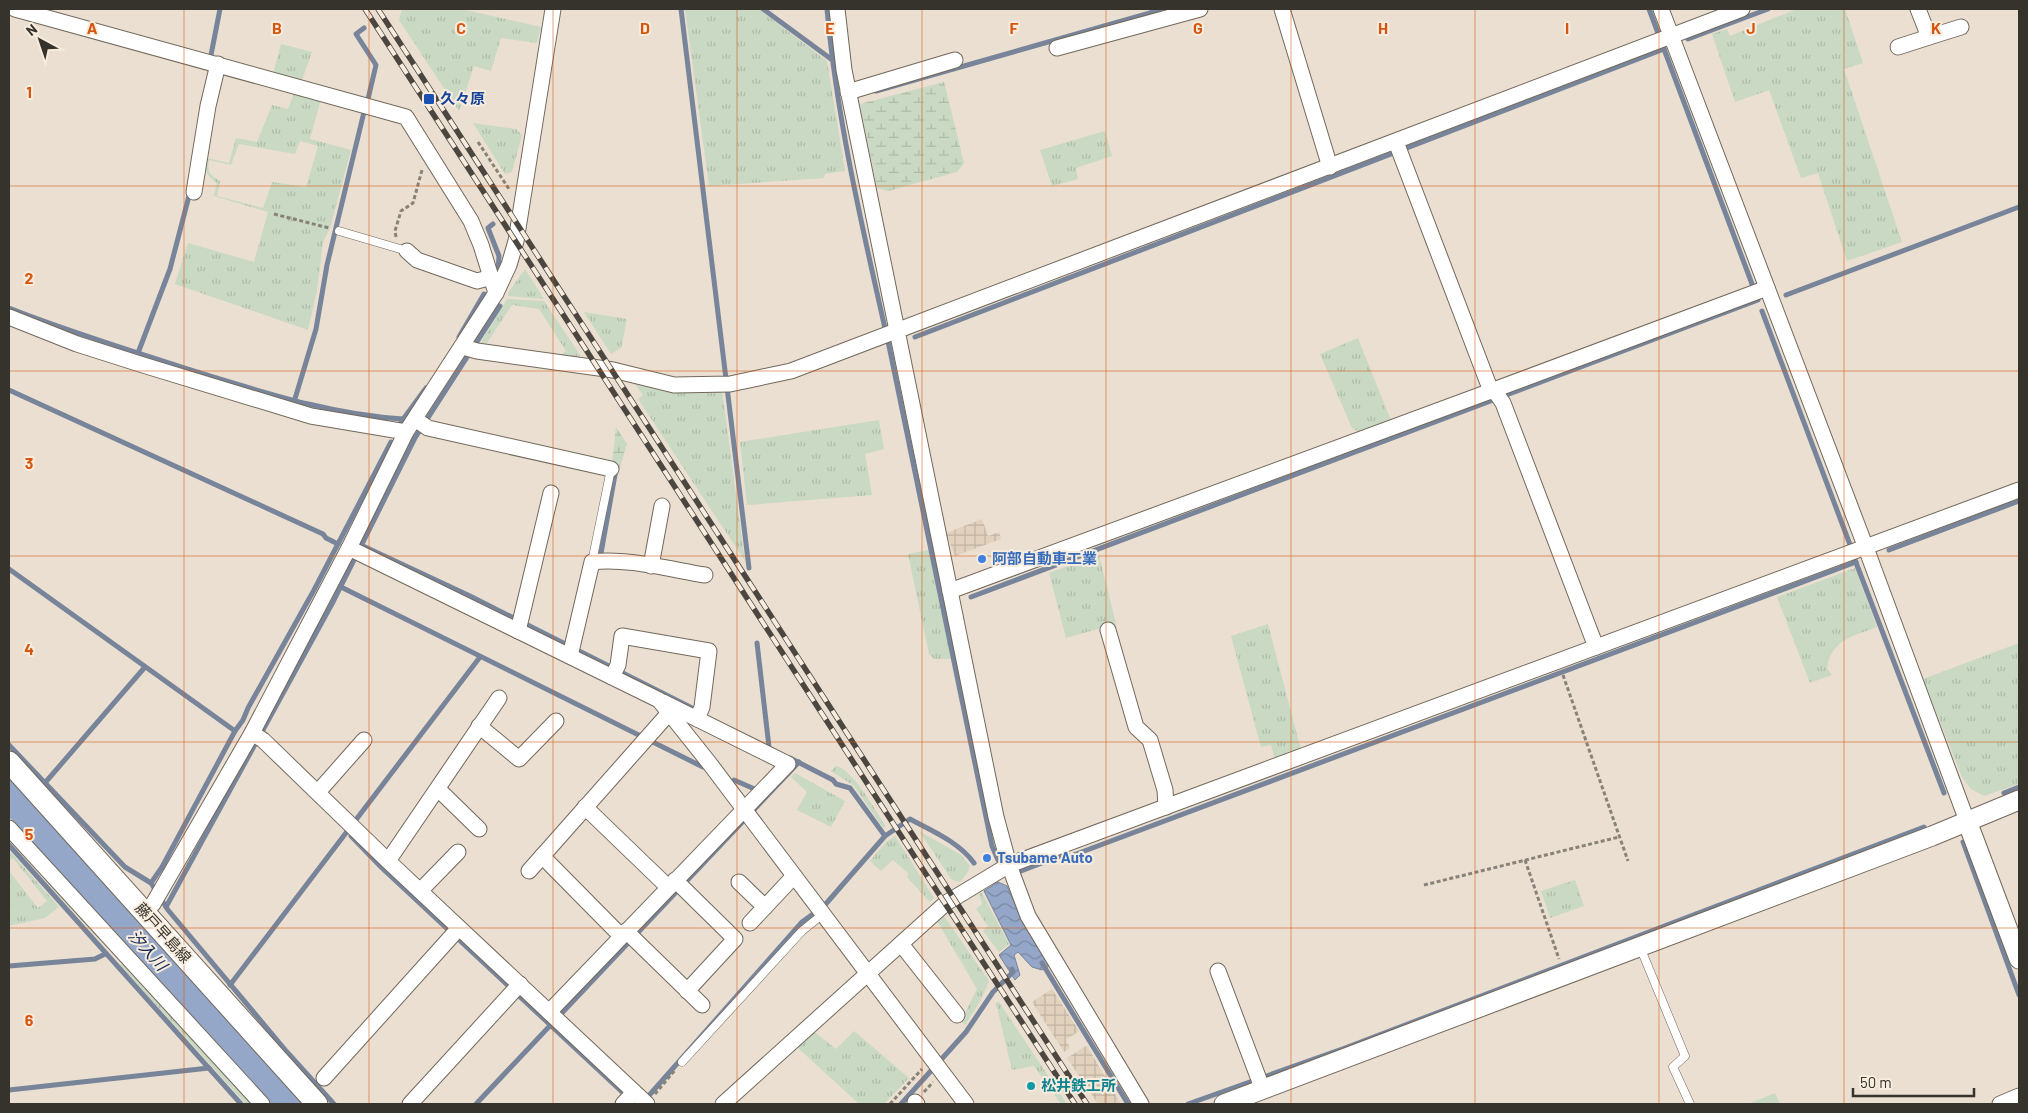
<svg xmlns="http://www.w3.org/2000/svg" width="2028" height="1113" viewBox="0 0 2028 1113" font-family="Barlow,'Noto Sans JP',sans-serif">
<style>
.industrial{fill:url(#industrial-grid)}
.grass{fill:url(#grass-tufts);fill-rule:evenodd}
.wetland{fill:url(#wetland-marsh)}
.water{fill:url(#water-waves);stroke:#788499}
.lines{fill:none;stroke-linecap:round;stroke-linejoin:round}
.stream{stroke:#788499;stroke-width:5}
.river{stroke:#94a7c8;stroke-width:29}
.service-casing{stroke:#72685b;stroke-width:9}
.minor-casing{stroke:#72685b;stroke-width:17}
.tertiary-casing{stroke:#72685b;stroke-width:21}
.secondary-casing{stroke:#72685b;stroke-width:23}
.path{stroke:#898278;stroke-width:3;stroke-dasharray:4 2.5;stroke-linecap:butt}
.service{stroke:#fff;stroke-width:8}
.minor{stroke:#fff;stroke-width:15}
.tertiary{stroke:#fff;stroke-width:19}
.secondary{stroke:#fff;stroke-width:21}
.rail-casing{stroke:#4b4740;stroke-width:5.5}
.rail{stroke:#f7ecdd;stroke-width:4;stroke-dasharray:11;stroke-linecap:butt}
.grid{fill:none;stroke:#d6550f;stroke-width:1;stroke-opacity:0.55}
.transit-dot{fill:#1a4fb4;stroke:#f7ecdd;stroke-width:2}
.shop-dot{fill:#3f7fe0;stroke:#f7ecdd;stroke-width:2}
.culture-dot{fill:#0f9aa8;stroke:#f7ecdd;stroke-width:2}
.labels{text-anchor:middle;stroke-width:4;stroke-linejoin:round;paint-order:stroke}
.transit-label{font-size:15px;font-weight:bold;fill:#164399;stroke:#f7ecdd;text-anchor:start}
.shop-label{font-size:15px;font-weight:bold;fill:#366cbe;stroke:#f7ecdd;text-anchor:start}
.street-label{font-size:15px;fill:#36322c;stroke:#f7ecdd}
.culture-label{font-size:15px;font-weight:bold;fill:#0d838f;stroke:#f7ecdd;text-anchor:start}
.water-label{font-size:16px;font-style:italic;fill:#132b55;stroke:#f7ecdd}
.grid-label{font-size:16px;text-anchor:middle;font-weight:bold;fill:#d6550f;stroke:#f7ecdd;stroke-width:4;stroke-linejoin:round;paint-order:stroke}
</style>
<defs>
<pattern id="industrial-grid" width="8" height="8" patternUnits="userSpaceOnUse" patternTransform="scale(1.25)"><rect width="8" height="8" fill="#e1d1bd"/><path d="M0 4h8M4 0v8" fill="none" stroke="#c2b4a3"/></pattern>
<pattern id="grass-tufts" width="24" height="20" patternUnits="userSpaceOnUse" patternTransform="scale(1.25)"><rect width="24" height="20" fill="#c9d9c3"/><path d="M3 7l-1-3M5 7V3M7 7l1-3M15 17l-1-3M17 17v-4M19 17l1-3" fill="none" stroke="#adbba8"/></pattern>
<pattern id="wetland-marsh" width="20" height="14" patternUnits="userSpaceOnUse" patternTransform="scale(1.25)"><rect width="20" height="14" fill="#c9d9c3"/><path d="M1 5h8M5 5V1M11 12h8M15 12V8" fill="none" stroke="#adbba8"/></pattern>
<pattern id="water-waves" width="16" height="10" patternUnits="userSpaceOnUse" patternTransform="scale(1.25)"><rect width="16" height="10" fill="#94a7c8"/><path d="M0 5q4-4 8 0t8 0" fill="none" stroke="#7a89a3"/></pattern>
</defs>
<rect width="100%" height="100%" fill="#eadfd0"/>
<g class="industrial">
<path d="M982,519L988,536L999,532L1001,539L955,556L946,533Z"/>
<path d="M1052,989L1079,1031L1066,1040L1070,1048L1064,1052L1032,1002Z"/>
<path d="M1086,1046H1087L1121,1104H1098L1067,1058Z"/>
</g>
<g class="grass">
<path d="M402,9H461L541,27L537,43L501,38L491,71L474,66L459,111L399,20Z"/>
<path d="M685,9H759L827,61L845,171L825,174L824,178L709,186Z"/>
<path d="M1797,9H1845L1863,63L1844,69L1902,242L1847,261L1818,173L1801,178L1769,90L1735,102L1712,34L1727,29L1730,36Z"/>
<path d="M281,44L312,52L302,80L273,74Z"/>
<path d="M295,91L321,99L310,139L351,150L330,228L323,242L317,291L308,330L175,284L188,243L254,262L268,212L214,196L217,183C206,176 204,170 206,158L229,163L236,138L257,142L272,105L288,109ZM300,141L318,146L306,187L272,182L263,208L217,196L220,181C210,175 207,172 209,160L231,165L239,144L295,154Z"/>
<path d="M473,123L516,129L522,135L512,172L505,174Z"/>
<path d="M1105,131L1112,156L1076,168L1078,179L1052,186L1040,150Z"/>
<path d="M525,269L544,299L508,296V293Z"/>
<path d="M507,299L544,301L580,355L578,358L550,355H561L566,351L539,309L512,305L485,346L480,344Z"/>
<path d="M584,312L627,319L621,348L611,354Z"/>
<path d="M1358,338L1392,423C1381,427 1363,437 1352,428L1320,354Z"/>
<path d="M635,384C664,392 692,396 722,391L745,561L638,399L643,395Z"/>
<path d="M879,420L884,449L865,454L872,495L747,505L740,442Z"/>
<path d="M929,550L951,659H934L929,654L908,554Z"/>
<path d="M1099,555L1116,624L1066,638L1049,573Z"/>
<path d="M1855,568L1877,627C1852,637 1832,639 1827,668L1832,675L1810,683L1777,597Z"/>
<path d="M1268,624L1301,750L1275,759L1271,745L1261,747L1231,636Z"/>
<path d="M2019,643V784L1984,796L1971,789L1962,777L1923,679Z"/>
<path d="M836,766C853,769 876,812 886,826L883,828L854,786L831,771Z"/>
<path d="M795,773L845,801L831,827L797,810L807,792L791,777Z"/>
<path d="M9,808L45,847L278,1104H267L9,822Z"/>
<path d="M919,831L961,855L970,866L968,872L960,882L952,880Z"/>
<path d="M9,832L104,937L100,941L9,840Z"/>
<path d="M895,836L934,898L930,902L907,877L909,874L893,860L881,871L870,861L886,842Z"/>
<path d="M9,850L59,907L45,918L9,926V871L38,908L47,901L13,858L9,861Z"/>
<path d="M1575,880L1584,906L1550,918L1541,891Z"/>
<path d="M982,893L1009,944L999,952L983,931L988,926L976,909L982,904L979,894Z"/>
<path d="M944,916L989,981L981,1000L965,1025L961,1021L977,989L937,921Z"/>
<path d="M125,961L254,1104H246L120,965Z"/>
<path d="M999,1002L1067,1104H1061L1034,1066L1012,1070L996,1003Z"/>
<path d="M813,1031L836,1049L854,1031L909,1078L884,1104H859L798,1048Z"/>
<path d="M1775,1093L1780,1104H1748Z"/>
</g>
<g class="wetland">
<path d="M944,82L964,163L957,172L888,191L877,188L860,104Z"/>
<path d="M616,427L627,444L619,471L612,463Z"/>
</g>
<path class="water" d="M998,882L1007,886L1021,919L1049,966L1042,970L1032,967L1018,952L1014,955L1020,975L1015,980L999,955L1011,945L984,891Z"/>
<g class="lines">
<g class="stream">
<path d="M681,9L749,568"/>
<path d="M763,9L831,59"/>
<path d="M827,9C837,122 864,235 889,346L992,846L998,860"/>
<path d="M364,28L356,34L376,65L368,99"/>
<path d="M1688,39L1768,9"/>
<path d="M211,55L220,9"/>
<path d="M876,91L1164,9"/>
<path d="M493,224L488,228L499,256L498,272"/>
<path d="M1786,295L2019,207"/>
<path d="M9,308C72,333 136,352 200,373C266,393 333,415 403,419"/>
<path d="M1762,311L1852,550"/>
<path d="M459,337L484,294"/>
<path d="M915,337L1664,49"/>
<path d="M138,353L170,269L190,192"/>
<path d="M9,390L323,534L326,538L338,544"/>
<path d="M294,402L316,329L327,265L364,112"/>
<path d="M401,422L426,388"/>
<path d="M363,546L470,596L698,711"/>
<path d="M1889,550L2019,501"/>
<path d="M600,559L616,469"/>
<path d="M1855,560L1944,793"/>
<path d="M9,569L235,731"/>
<path d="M341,587L703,767"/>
<path d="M971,597L1758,300L1649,9"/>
<path d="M757,643L769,747"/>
<path d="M9,745L125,867L151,883L168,910L287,1052L334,1104"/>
<path d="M790,758L833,780L836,784L850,788L885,836L910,819C932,831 959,842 974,863"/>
<path d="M734,780L759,791"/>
<path d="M44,784L145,667"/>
<path d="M2004,793L2019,787"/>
<path d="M9,797L10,796"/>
<path d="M351,836L382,868L635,1104"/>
<path d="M1963,842L2019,995"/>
<path d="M9,845L241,1104"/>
<path d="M1021,871L1063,855L1071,856L1856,562"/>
<path d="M151,883L162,867L235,731L243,720L248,708L314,590L391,442"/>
<path d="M166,907L333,602L415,438L500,306L497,305"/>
<path d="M1042,963L1128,1104"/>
<path d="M9,966L95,959L105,954"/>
<path d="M230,985L480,657"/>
<path d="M9,1090L209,1068"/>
<path d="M645,1100L802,922L824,906L885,836"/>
<path d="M476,1104L799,762"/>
<path d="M901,1104L966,1032L993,992L1013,972L1012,969"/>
<path d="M1188,1104L1345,1048L1924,827"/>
</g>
<path class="river" d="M9,795L287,1104"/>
<defs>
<g id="service">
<path d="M339,231L407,251"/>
<path d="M592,562L611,469"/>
<path d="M1640,947L1685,1056L1673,1067L1690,1104"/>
<path d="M682,1062L802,931L823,914"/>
</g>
<g id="minor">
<path d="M15,9L406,117L471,221L481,245L496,293L406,432L349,548L252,733L153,904L145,912"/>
<path d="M837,9L844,70L996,817L1009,865L1028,916L1141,1104"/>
<path d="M1282,9L1330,167"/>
<path d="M1661,9L1866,548L1967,821"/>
<path d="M1918,9L1929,37L1961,27"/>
<path d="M1898,47L1929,37"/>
<path d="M1057,48L1200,9"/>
<path d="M848,92L955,60"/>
<path d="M194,192L208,106L218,64"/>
<path d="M407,251L417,260L477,281L492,277"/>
<path d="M496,293L509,265L516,241L553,9"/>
<path d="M9,317L77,344L143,365L311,416L406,432"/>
<path d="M463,347L477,351L613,370L674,385L730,384L791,371L1742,9"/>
<path d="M1491,391L1767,288"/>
<path d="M1491,391L1496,393L1503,403L1596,647"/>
<path d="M415,419L428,428L611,469"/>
<path d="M349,548L659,700L710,764L966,1104"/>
<path d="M651,566L662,506"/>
<path d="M950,591L1491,391L1396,142"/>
<path d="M1108,630L1136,727L1150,740L1165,790L1166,807"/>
<path d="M518,631L551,493"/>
<path d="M570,656L592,562C624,557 673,570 705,575"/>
<path d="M612,677L618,665L622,636L709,651L702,707L697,719"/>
<path d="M479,726L519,759L556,721"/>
<path d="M252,733L263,740L388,861L647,1104"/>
<path d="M438,789L479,829"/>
<path d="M318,792L364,740"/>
<path d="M585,807L668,887"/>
<path d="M9,828L262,1104"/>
<path d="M542,856L621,936"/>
<path d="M388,861L499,698"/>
<path d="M529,871L669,713"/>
<path d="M675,880L735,939L687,991"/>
<path d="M739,882L765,907"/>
<path d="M420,891L458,852"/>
<path d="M750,923L794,876"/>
<path d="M626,931L702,1005"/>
<path d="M901,944L957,1015"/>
<path d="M1218,971L1263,1090"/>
<path d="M549,1012L788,764L663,702"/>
<path d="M324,1078L459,928"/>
<path d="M915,1102L917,1104"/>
<path d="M410,1104L520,984"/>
<path d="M623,1104L634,1092"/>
<path d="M723,1104L946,903L1009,865L2019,490"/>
<path d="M2000,1104L2019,1096"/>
</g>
<g id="tertiary">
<path d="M1967,821L2019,959"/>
<path d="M1224,1104L1932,836L2019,800"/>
</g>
<path id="secondary" d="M9,762L317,1104"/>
</defs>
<use href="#service" class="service-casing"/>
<use href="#minor" class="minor-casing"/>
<use href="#tertiary" class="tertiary-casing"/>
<use href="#secondary" class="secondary-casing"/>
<g class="path">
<path d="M478,142L509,189"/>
<path d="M274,214L329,228"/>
<path d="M396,237L395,231L401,211L413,203L422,170"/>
<path d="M1563,675L1628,861"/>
<path d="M1525,860L1559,959"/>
<path d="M1424,885L1619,837"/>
<path d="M924,1092L933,1082"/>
<path d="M655,1094L675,1070"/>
<path d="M890,1104L922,1069"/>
</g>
<use href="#service" class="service"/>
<use href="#minor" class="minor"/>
<use href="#tertiary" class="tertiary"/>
<use href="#secondary" class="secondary"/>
<defs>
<g id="rail">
<path d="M365,9L1075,1104"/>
<path d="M378,9L1087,1104"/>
</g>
</defs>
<use href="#rail" class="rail-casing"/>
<use href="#rail" class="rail"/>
</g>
<path class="grid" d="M184,9V1104M369,9V1104M553,9V1104M737,9V1104M922,9V1104M1106,9V1104M1291,9V1104M1475,9V1104M1659,9V1104M1844,9V1104M9,186H2019M9,371H2019M9,556H2019M9,742H2019M9,928H2019"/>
<rect class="transit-dot" x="423" y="93" width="12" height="12" rx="2.5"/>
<g class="shop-dot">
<circle cx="982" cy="559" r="5"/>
<circle cx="987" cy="858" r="5"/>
</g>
<circle class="culture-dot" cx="1031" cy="1086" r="5"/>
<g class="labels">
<g class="transit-label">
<text x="440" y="104">久々原</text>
</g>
<g class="shop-label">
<text x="992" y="564">阿部自動車工業</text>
<text x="997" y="863">Tsubame Auto</text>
</g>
<g class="street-label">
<text transform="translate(163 933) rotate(48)" y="5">藤戸早島線</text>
</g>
<g class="culture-label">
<text x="1041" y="1091">松井鉄工所</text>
</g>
<g class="water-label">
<text transform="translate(148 950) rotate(48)" y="6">汐入川</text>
</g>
</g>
<g class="grid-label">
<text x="92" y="34">A</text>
<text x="277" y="34">B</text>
<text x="461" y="34">C</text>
<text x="645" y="34">D</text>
<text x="830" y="34">E</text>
<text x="1014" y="34">F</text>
<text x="1198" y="34">G</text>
<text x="1383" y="34">H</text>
<text x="1567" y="34">I</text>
<text x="1751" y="34">J</text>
<text x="1936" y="34">K</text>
<text x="29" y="98">1</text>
<text x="29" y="284">2</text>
<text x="29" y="469">3</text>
<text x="29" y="655">4</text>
<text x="29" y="840">5</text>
<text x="29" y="1026">6</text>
</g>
<rect width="2028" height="1113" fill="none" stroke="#36322c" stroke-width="20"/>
<g transform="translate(40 40) rotate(320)" stroke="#f7ecdd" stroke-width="4" paint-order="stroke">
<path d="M0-4L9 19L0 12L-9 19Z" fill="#36322c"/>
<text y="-8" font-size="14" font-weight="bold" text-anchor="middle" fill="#36322c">N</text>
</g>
<path d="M1853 1088v8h121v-8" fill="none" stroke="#36322c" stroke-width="2.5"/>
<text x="1860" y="1088" font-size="15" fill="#36322c" stroke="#f7ecdd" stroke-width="4" paint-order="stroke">50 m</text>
</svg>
